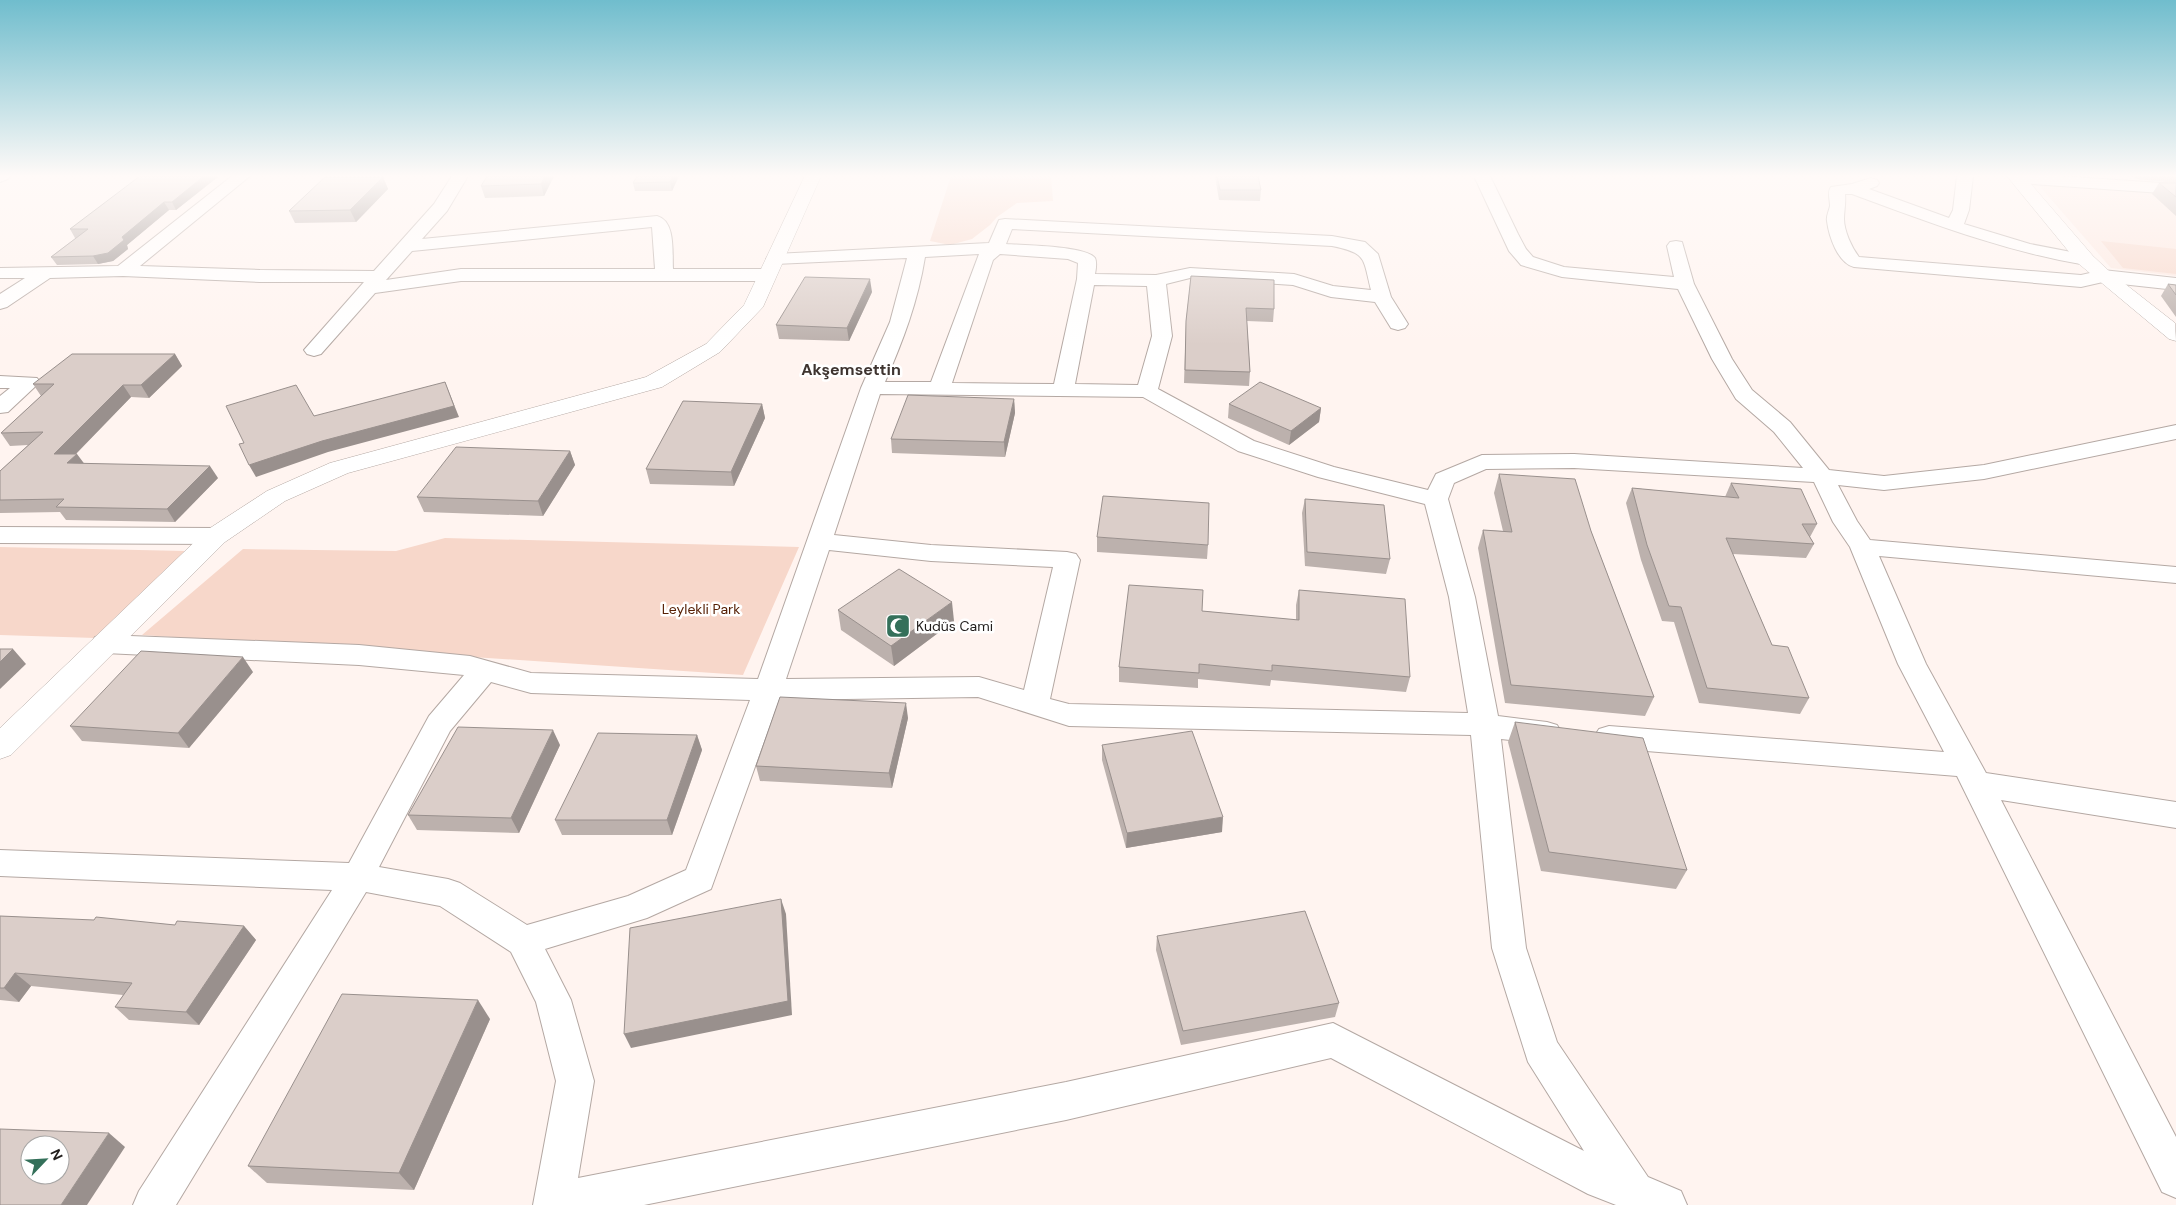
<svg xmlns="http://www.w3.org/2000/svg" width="2176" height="1205" viewBox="0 0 2176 1205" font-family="'DM Sans',sans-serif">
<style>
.built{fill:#fce7df}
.green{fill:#f7d7ca}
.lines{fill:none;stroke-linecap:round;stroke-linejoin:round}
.minor-casing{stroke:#b4a8a3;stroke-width:2}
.tertiary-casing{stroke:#b4a8a3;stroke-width:1}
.minor{fill:#fff;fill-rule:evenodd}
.tertiary{fill:#fff;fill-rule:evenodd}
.wall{fill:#bcb1ad}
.shaded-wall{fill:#99908d}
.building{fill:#dbcec9;stroke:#99908d;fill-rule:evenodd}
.labels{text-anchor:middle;stroke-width:5;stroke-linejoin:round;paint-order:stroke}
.park-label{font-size:14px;fill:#562005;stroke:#fff}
.poi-label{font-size:14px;fill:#211d1b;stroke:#fff;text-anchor:start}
.far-district-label{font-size:16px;font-weight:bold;fill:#3e3430;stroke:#fff}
</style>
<rect width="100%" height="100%" fill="#fff4f0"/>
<path class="built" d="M2036,182L2176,192V276L2111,268Z"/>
<g class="green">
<path d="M951,176H1051L1053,201L1017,203L997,217L990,225L972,239L950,245L930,241Z"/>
<path d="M2101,241L2176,249V274L2123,268Z"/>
<path d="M445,538L799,547L743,675L142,635L243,549L396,551Z"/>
<path d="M0,547L185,551L95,638L0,635Z"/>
</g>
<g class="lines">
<defs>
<g id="minor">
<path d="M0,176H10L8,179L0,182Z"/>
<path d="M232,176H250L140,266L260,270L374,271L434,204L452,176H468L447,211L422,239L657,216C676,221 672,253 673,269H767L773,271L776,275L773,279L767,281H461L375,293L321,354L314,356L307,354L304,350L364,282H260L123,276L50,278L7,307L0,309V294L25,278H0V268L118,266ZM652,227L655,269H461L386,280L412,251Z"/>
<path d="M1474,176H1490L1518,234L1526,249L1533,257L1564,267L1674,277L1667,246L1670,242L1676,241L1682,242L1694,284L1732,359L1752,390L1790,422L1829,470L1884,476L1984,465L2176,425V439L1984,479L1884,490L1838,485L1857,521L1870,540L2176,567V583L1879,556L1926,664L1986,773L2176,802V828L2001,800L2176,1137V1198L2162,1192L1957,776L1609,748L1599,745L1594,737L1599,729L1609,726L1944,752L1898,664L1850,547L1833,522L1814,482L1574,468L1486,469L1454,483L1448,499L1475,597L1498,716L1547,722L1557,725L1562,733L1557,741L1547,744L1501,739L1526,948L1557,1042L1648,1177L1681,1191L1687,1205H1616L1588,1194L1331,1058L1066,1120L644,1205H533L556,1081L536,1002L511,952L440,906L366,892L176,1205H133L139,1191L332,890L0,876V850L349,863L429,716L464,675L359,665L105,653L95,651L91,644L95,637L105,635L359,645L470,656L531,673L758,679L861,388L890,322L907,258L775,264L769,263L766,259L769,255L775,254L989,243L999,220L1005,219L1332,236L1365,242L1378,254L1391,297L1408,324L1405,328L1398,330L1391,328L1375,302L1331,297L1293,285L1190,278L1166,284L1172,336L1158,389L1254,441L1334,467L1428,490L1436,474L1482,455L1574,454L1803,468L1774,432L1736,399L1712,359L1678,289L1562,277L1521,265L1509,251ZM1012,229L1332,246C1367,253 1363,258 1371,290L1333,286L1294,274L1190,268L1156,275L1095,274C1096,269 1097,262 1095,258C1087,246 1022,245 1006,244ZM979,254L931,382H885C903,341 918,301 925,257ZM1000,254L1068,259L1078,263L1077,279L1054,384L952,383L993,260ZM1094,285L1147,286L1152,336L1138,385L1075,384ZM880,394L1143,397L1238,451L1318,477L1425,504L1449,597L1468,713L1069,704L1050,699L1080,560L1076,554L1067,552L931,545L834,535ZM829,550L931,561L1053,567L1024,690L979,677L786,679ZM491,682L531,693L750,700L686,870L628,896L527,925L460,883L448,879L379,867L450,731ZM978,697L1069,726L1471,735L1492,948L1528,1062L1584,1151L1333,1023L1066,1082L578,1178L594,1081L571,1000L545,949L647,918L711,889L779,700Z"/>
<path d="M1957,176H1973L1969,210L1964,224L2030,244L2092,256L2095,260L2092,264L2086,265C2003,251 1931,223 1852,194H1845C1846,203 1844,211 1844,219C1844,231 1852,248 1859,257L2081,275L2103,270L2176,278V290L2103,282L2081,287L1854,267C1838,263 1829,237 1827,221C1826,216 1829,211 1830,206C1830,199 1827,192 1831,187L1852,184L1871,178L1877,180L1879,183L1877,186L1869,189L1949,218L1953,210Z"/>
<path d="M2012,176H2058L2176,184V194L2019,183L2013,181L2011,178Z"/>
<path d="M0,376L37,378L40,382L8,412L0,413V396L10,388H0Z"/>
<path d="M0,527L216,528L225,531L228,536L225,541L216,544L0,543Z"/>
</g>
<g id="tertiary">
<path d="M805,176H821L763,307L720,352L662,387L348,473L285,501L225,542L11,755L0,759V728L207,530L267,491L330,463L646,377L706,344L744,305Z"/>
<path d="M2007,176H2024L2093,256L2110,272L2175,323L2176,341L2169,339L2079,264Z"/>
</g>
</defs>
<use href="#minor" class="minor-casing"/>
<use href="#tertiary" class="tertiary-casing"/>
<use href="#minor" class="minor"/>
<use href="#tertiary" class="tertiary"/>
</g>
<g class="wall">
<path d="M219,176L176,210H169L127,245L128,249L113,261L98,264L57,265L51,257L76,238H75L70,229Z"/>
<path d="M554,176L544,196L485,198L481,186Z"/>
<path d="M679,176L672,191H635L633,183Z"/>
<path d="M1215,176H1258L1261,190L1260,201L1219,200Z"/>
<path d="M2132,176H2176V183L2136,179Z"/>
<path d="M383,177L388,189L356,222L295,223L289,211Z"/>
<path d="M2159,183H2176V216L2152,194Z"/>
<path d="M1191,276L1274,309L1273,322L1247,321L1250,372L1249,386L1184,383L1186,321Z"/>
<path d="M2168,284L2176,285V317L2161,296Z"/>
<path d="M872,292L849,341L779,339L776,325Z"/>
<path d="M175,354L182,366L149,398L131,397L76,454L83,463L218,478L175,522L66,520L60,512L0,513V471L28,445L10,446L1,433L41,396L33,384Z"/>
<path d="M1014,399L1015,413L1005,457L892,453L891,439Z"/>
<path d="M762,404L765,418L734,486L650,484L646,469Z"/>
<path d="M1229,404L1321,408L1319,422L1289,445L1228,418Z"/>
<path d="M570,451L575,465L543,516L424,512L417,497Z"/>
<path d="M1499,474L1591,531L1654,697L1645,716L1505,703L1478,548L1483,530L1503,531L1494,493Z"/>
<path d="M1731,483L1817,524L1810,537L1814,544L1806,558L1733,554L1772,645L1809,698L1800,714L1699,703L1674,622L1662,621L1641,560L1626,503L1632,488L1725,497Z"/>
<path d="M1305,499L1390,559L1386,574L1305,566L1302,513Z"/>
<path d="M1097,537L1208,545L1207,559L1097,552Z"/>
<path d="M1299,590L1410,677L1406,692L1271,680L1270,686L1198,679V688L1119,682V667L1202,611L1296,620V605Z"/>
<path d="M838,610L954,621L894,666L841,630Z"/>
<path d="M253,672L189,748L82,741L70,726Z"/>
<path d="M908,718L892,788L760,781L756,766Z"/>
<path d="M1515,722L1687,870L1676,889L1541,871L1508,742Z"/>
<path d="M697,735L702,750L672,835H562L555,820Z"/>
<path d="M560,745L519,833L417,830L408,815Z"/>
<path d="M1102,745L1222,832L1126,848L1102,760Z"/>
<path d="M0,916L175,925L244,926L256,940L199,1025L129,1020L115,1007L123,995L31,986L19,1002L0,1000Z"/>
<path d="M1157,936L1339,1003L1335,1017L1181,1045L1156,950Z"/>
<path d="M490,1019L414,1190L267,1183L248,1166Z"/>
</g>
<g class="shaded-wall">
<path d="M204,176H219L176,210L172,202Z"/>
<path d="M545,176H554L544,196L541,184Z"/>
<path d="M673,176H679L672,191L670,182Z"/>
<path d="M383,177L388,189L356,222L350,210Z"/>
<path d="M164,202L169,210L127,245L128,249L113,261L98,264L93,256Z"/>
<path d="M870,279L872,292L849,341L847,328Z"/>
<path d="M175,354L182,366L149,398L141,385Z"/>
<path d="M445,382L459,417L328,452L256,477L249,465Z"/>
<path d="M123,385L131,397L63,467L54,454Z"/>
<path d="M1014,399L1015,413L1005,457L1004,442Z"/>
<path d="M762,404L765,418L734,486L731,472Z"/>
<path d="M1321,408L1319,422L1289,445L1291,431Z"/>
<path d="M570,451L575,465L543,516L538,501Z"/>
<path d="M77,454L86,466L67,463Z"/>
<path d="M210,466L218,478L175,522L167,509Z"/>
<path d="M952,602L954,621L894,666L891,646Z"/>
<path d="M13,649L26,664L0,689V662Z"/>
<path d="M243,657L253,672L189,748L178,733Z"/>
<path d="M906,703L908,718L892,788L889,773Z"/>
<path d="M553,730L560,745L519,833L511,818Z"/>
<path d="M697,735L702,750L672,835L667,820Z"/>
<path d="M1223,817L1222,832L1126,848L1127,833Z"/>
<path d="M781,899L786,914L792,1015L631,1048L624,1034Z"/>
<path d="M244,926L256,940L199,1025L186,1012Z"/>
<path d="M15,973L31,986L19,1002L4,988Z"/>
<path d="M478,1000L490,1019L414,1190L399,1173Z"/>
<path d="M109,1133L125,1147L87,1205H61Z"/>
</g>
<g class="building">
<path d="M140,176H204L172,202H164L122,237L124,240L108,253L93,256L51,257L88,229H70Z"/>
<path d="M487,176H545L541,184L481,186Z"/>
<path d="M637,176H673L670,182L633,183Z"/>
<path d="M1217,176H1258L1261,190H1220Z"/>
<path d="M325,177H383L350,210L289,211Z"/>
<path d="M2159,183H2176V197Z"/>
<path d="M1191,276L1274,280V309L1246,308L1250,372L1185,370L1186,321Z"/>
<path d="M805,277L870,279L847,328L776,325Z"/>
<path d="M2168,284L2176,285V295Z"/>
<path d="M72,354H175L141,385H123L54,454H77L67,463L210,466L167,509L56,507L64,499L0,500V471L43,432L1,433L54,384H33Z"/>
<path d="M445,382L454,406L322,441L249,465L239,444L244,443L226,406L296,385L314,416Z"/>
<path d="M1260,382L1321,408L1291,431L1229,404Z"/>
<path d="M908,395L1014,399L1004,442L891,439Z"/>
<path d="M683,401L762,404L731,472L646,469Z"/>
<path d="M456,447L570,451L538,501L417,497Z"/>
<path d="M1499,474L1575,479L1591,531L1654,697L1511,685L1483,530L1512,532Z"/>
<path d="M1731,483L1801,489L1817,524H1802L1814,544L1726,538L1772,645L1788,647L1809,698L1707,688L1681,607L1669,606L1647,545L1632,488L1739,498Z"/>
<path d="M1103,496L1209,503L1208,545L1097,537Z"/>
<path d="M1305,499L1384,505L1390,559L1307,552Z"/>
<path d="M899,569L952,602L891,646L838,610Z"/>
<path d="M1129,585L1203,590L1202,611L1299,620V590L1405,599L1410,677L1272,665V671L1199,664V673L1119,667Z"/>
<path d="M0,649H13L0,662Z"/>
<path d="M141,651L243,657L178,733L70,726Z"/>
<path d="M780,697L906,703L889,773L756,766Z"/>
<path d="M1515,722L1643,738L1687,870L1549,852Z"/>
<path d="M458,727L553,730L511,818L408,815Z"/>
<path d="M1192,731L1223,817L1127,833L1102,745Z"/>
<path d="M598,733L697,735L667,820H555Z"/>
<path d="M781,899L788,1001L624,1034L630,928Z"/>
<path d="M1305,911L1339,1003L1183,1031L1157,936Z"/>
<path d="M0,916L94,920L96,917L175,925L177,921L244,926L186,1012L115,1007L132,983L15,973L4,988H0Z"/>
<path d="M342,994L478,1000L399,1173L248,1166Z"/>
<path d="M0,1129L109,1133L61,1205H0ZM30,1145H60V1175H30Z"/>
</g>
<linearGradient id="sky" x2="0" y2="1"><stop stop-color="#70bdcd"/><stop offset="0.51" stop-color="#fffaf8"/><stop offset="1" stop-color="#fffaf8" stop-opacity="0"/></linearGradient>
<rect width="2176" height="345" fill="url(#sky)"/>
<defs>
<symbol id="mosque-square" viewBox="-11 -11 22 22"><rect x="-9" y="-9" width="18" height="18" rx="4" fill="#34705a" stroke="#fff"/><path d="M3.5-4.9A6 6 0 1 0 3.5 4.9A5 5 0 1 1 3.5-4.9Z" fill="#fff"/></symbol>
</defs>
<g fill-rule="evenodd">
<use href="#mosque-square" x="884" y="612" width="28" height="28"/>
</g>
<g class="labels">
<g class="park-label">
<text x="701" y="614">Leylekli Park</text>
</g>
<g class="poi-label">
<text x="916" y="631">Kudüs Cami</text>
</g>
<g class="far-district-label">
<text x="851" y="375">Akşemsettin</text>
</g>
</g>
<g transform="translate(45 1160) rotate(65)"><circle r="24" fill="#ffffff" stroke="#a6a5a4"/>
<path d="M0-4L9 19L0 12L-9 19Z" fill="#34705a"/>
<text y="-8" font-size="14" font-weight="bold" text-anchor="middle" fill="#211d1b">N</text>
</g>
</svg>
